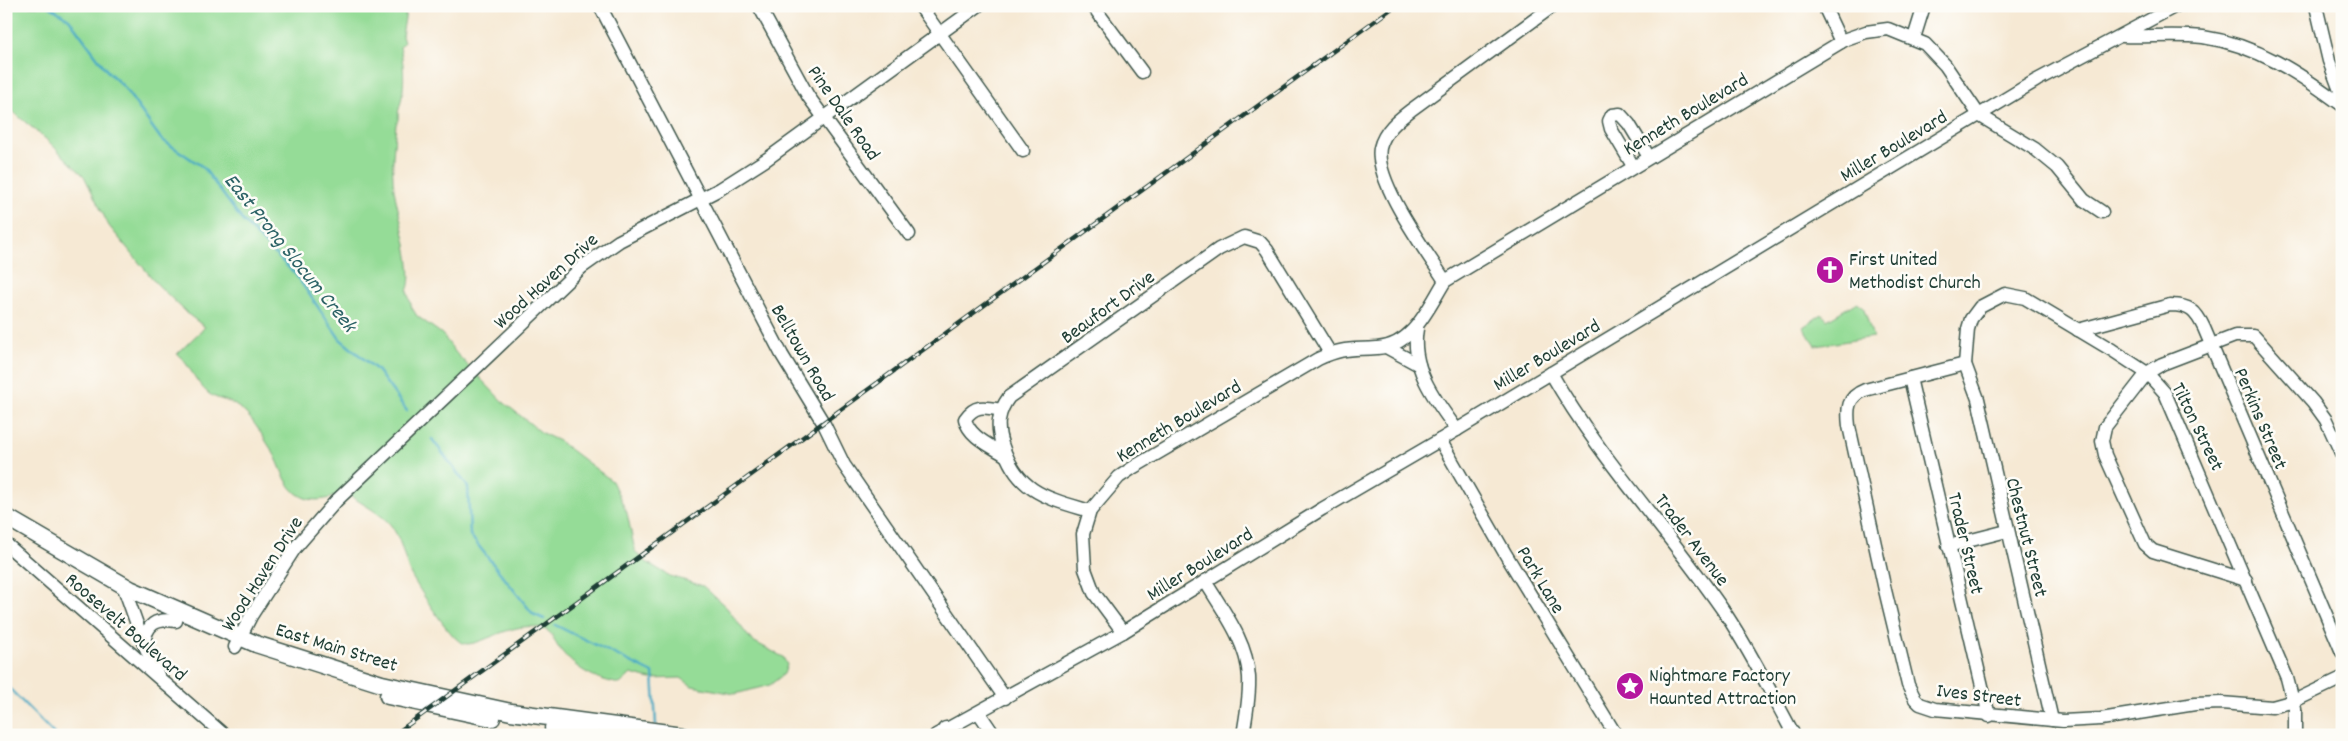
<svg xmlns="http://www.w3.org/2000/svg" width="2348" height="741" viewBox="0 0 2348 741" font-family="Dekko,sans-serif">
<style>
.green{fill:#95dc97;stroke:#5a8c66}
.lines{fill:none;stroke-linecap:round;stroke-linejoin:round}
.stream{stroke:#46aac5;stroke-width:2.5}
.minor-casing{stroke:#3f574c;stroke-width:15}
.major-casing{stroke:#3f574c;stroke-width:19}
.minor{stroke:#fff;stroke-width:12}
.major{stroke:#fff;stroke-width:16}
.rail-casing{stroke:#1f3d34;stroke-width:4.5}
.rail{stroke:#fdfcf7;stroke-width:2.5;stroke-dasharray:8;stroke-linecap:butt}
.labels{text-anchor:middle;stroke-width:5;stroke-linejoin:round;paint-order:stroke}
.street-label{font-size:20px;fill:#1f3d34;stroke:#fdfcf7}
.poi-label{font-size:20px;fill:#1f3d34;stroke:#fdfcf7;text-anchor:start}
.water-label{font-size:21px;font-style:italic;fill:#2d6367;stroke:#fdfcf7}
</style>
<rect width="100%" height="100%" fill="#fdfcf7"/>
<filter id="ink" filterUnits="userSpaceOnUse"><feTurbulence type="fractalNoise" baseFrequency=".02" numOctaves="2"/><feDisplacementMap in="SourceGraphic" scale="10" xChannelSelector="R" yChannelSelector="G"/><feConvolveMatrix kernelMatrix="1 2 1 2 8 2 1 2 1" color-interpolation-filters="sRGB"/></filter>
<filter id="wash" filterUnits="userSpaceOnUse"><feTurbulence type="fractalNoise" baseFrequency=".0096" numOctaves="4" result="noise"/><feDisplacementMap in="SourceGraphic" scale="20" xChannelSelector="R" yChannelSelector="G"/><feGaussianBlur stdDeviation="1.12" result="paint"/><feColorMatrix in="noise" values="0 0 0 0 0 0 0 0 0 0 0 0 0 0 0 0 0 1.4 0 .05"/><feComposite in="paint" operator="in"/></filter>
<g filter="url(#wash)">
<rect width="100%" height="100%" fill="#f6e9d4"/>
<g class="green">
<path d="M6,6H407L402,36L404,43L400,47C405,68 405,90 399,109C397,115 400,118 396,124C394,146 391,167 394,189C397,211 417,273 407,291L412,308L417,316L442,334L456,353L502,401L542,433L559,441L612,481L627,513L635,551L643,560L670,576L703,586L727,608L751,640L783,657L787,665L784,674L770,685L735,694L692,686L681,678L650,679L631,674L620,684C594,679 575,669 559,648C554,642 554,634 546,630C515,616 478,650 462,643C449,637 417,586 410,573C404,559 402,542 394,530C387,516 360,503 346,493C334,497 318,503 305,498C284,490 282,465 271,449C261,434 251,414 235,405C226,399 217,400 208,393C194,381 190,364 177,354L205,327L189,315L157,284L109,226L84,176L47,140L6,106Z"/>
<path d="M1857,302L1863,306L1873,337L1816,346L1803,327L1822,314L1827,320Z"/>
</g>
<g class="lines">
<g class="stream">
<path d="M49,6L69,19L108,72L123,86L161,139L203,167L242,220L296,275L340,339L377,370L407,411"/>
<path d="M432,439L468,487L470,535L533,614L544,619"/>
<path d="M555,625L653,673L656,725"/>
<path d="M6,685L55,735"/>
</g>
</g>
</g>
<g filter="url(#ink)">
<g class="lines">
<defs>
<g id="minor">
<path d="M600,6L782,355L824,424L844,465L1005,698"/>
<path d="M759,6L808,96L909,234"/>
<path d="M920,6L1023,151"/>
<path d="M1093,6L1142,72"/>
<path d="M1824,6L1841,42"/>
<path d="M2316,6L2329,61L2342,96"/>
<path d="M2123,36C2149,37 2176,34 2203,37C2257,45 2299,73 2342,105"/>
<path d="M1914,38L1924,6"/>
<path d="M1633,166L1611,129L1609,121L1612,115L1620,114L1629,124L1649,157"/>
<path d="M1445,281C1427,252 1374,182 1380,148C1384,131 1398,120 1411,110L1553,6"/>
<path d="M1417,329C1410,368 1435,400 1457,430"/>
<path d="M2078,330L2170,305C2190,305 2196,311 2204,328L2342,652"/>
<path d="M1386,347L1419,365"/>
<path d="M1965,364L1865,390C1847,397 1847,409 1849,426L1885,590L1908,685L1915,699L1920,704L1935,709L2063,721L2101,719L2195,704L2221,703L2272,707L2294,701L2342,678"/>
<path d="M1551,373C1600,460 1671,533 1727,616C1752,654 1772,695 1794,735"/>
<path d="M1910,378L1989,716"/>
<path d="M1001,410C985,407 975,404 965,419C969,437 990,445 1005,455"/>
<path d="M1440,440L1506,555L1616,735"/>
<path d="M1090,511C1046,498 1017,492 1002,444C996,426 998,412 1009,397L1219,249L1244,237L1260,242L1267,250L1330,353"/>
<path d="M6,544L224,735"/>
<path d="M1948,546L2007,531"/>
<path d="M2246,580L2153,551L2145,544L2105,455L2102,441L2105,427L2147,373L2162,364L2235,336H2254L2313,402L2326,420L2342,455"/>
<path d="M1205,581C1223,611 1247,641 1249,677C1250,697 1246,716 1243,735"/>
<path d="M123,585L144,644L158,675"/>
<path d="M1123,632L1094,593L1085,569L1083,534L1090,511L1119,477L1134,467L1318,359C1344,347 1350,350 1377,348C1413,346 1428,308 1445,281L1846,39L1866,32L1888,29L1925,44L1945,65L1979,115L2035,149L2057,167L2084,200L2102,212"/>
<path d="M144,644C146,624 156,618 176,621"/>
<path d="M235,647L251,616L295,548L336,501L582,267L619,241L720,189L767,159L978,6"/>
<path d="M979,713L994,735"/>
<path d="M2052,720L1978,399L1965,364L1968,329L1971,319L1980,307L2005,294L2025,298L2112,350L2147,373L2165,393L2287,678L2295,709V735"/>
<path d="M936,735L1123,632L1322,509L1440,440L2037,80L2176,6"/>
</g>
<g id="major">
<path d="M6,517L130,589L256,644L382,684L511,712L683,735"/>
<path d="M388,696L492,718"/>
<path d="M553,728L591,735"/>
<path d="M945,735L946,730"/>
</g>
</defs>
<use href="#minor" class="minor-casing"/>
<use href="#major" class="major-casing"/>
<use href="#minor" class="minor"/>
<use href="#major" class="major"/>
<defs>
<path id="rail" d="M394,735L1395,6"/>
</defs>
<use href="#rail" class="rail-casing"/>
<use href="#rail" class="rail"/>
</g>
</g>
<defs>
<symbol id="church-disc" viewBox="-11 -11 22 22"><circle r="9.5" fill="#b5179e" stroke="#fdfcf7"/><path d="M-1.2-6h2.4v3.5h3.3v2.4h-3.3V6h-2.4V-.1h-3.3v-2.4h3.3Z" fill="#fff"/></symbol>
<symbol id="sight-disc" viewBox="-11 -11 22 22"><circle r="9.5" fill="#b5179e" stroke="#fdfcf7"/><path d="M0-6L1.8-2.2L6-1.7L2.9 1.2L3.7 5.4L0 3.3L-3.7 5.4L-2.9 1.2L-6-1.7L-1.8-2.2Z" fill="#fff"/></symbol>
</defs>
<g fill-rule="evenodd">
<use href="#church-disc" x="1814" y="254" width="32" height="32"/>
<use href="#sight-disc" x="1614" y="670" width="32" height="32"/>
</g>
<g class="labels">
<g class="street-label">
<text transform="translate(845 112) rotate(55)" y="7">Pine Dale Road</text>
<text transform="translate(1685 113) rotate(-31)" y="7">Kenneth Boulevard</text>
<text transform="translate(1893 145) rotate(-31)" y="7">Miller Boulevard</text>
<text transform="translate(545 280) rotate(-42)" y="7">Wood Haven Drive</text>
<text transform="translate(1107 306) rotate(-36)" y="7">Beaufort Drive</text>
<text transform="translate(804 352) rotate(60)" y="7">Belltown Road</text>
<text transform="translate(1546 354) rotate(-31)" y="7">Miller Boulevard</text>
<text transform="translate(2262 418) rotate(67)" y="7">Perkins Street</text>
<text transform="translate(1178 420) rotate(-31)" y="7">Kenneth Boulevard</text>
<text transform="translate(2199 426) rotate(64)" y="7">Tilton Street</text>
<text transform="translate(2028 537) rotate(76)" y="7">Chestnut Street</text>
<text transform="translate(1693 539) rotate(53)" y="7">Trader Avenue</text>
<text transform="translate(1967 543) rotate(77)" y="7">Trader Street</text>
<text transform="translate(1199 563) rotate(-32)" y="7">Miller Boulevard</text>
<text transform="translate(261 573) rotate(-57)" y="7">Wood Haven Drive</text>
<text transform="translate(1542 579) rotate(59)" y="7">Park Lane</text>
<text transform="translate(127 626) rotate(41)" y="7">Roosevelt Boulevard</text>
<text transform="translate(337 646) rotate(17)" y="7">East Main Street</text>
<text transform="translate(1979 694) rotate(7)" y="7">Ives Street</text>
</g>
<g class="poi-label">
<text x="1849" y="265">First United<tspan x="1849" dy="23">Methodist Church</tspan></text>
<text x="1649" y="681">Nightmare Factory<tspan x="1649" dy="23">Haunted Attraction</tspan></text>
</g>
<g class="water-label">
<text transform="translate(291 252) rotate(51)" y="7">East Prong Slocum Creek</text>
</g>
</g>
<rect width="2348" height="741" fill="none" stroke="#fdfcf7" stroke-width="25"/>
</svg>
